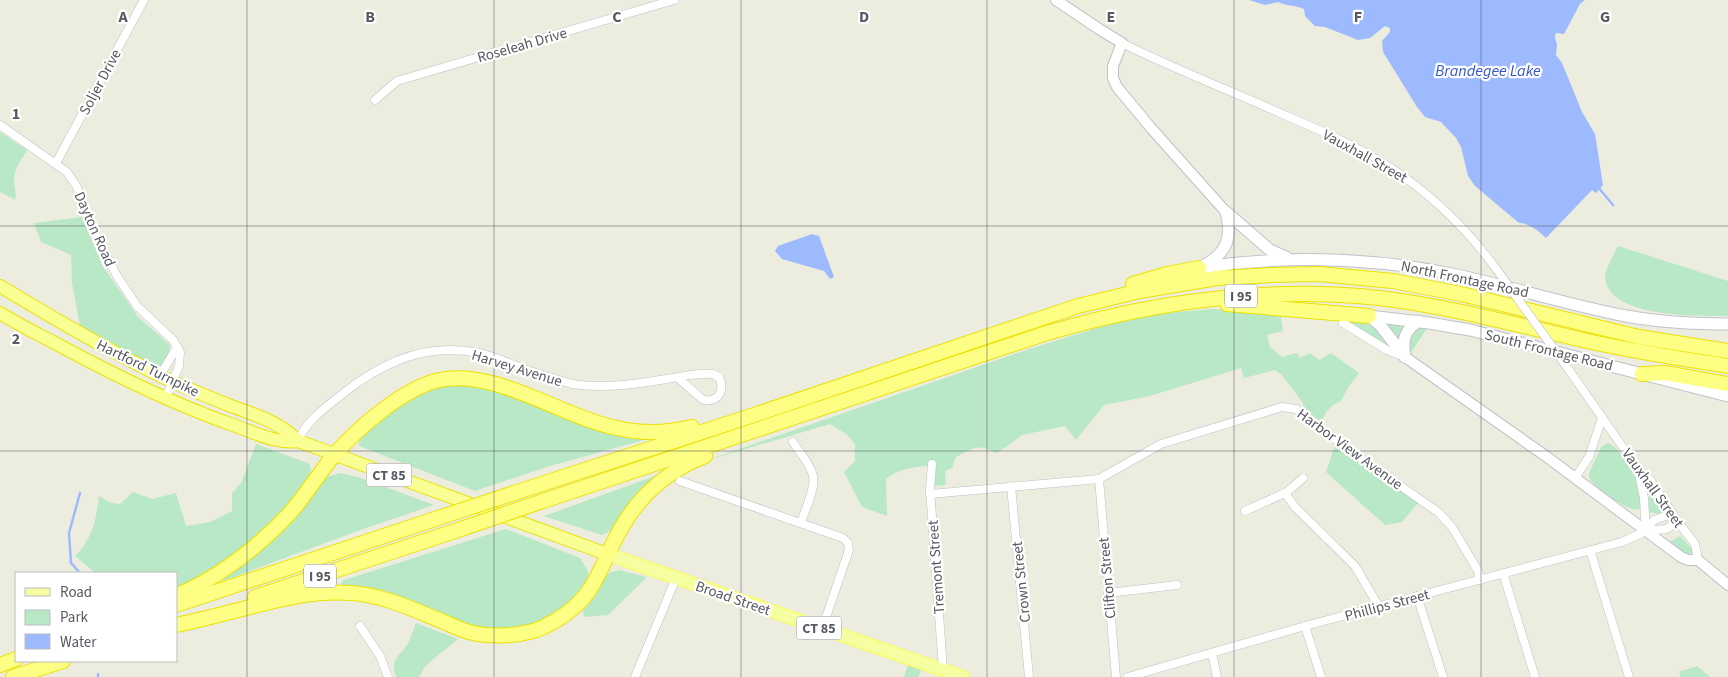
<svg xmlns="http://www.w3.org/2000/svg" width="1728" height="677" viewBox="0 0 1728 677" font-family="'Source Sans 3',sans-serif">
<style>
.green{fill:#b8e8c5}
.water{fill:#9dbaff}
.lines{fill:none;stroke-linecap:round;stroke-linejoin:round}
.stream{stroke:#9dbaff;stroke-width:2.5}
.minor-casing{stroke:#bec0c8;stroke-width:9}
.tertiary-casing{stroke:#bec0c8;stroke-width:12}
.secondary-casing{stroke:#c1c2cc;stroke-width:13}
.primary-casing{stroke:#fffd46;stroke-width:14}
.trunk-casing{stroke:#ece100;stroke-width:14}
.motorway-casing{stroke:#ece100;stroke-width:16}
.minor{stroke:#fff;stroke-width:8}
.tertiary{stroke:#fff;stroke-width:10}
.secondary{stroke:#fff;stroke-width:11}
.primary{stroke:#f5ffa2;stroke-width:12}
.trunk{stroke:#f9ff93;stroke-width:12}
.motorway{stroke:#fdff84;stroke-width:14}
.minor-bridge-casing{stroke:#bec0c8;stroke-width:9;stroke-linecap:butt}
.motorway-bridge-casing{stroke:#ece100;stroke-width:16;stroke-linecap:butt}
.minor-bridge{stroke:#fff;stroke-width:8}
.motorway-bridge{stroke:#fdff84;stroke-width:14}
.grid{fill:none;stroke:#585a62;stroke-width:1;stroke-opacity:0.55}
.labels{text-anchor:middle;stroke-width:4.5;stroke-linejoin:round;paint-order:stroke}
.shield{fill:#fff;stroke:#8a8c91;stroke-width:1}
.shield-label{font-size:14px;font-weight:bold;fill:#585a62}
.street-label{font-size:15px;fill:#585a62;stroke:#fff}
.water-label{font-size:16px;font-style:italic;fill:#3456ce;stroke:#fff}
.grid-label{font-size:16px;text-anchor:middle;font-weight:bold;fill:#585a62;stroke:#fff;stroke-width:4.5;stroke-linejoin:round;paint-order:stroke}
</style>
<rect width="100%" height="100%" fill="#eceddf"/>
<g class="green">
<path d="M0,132L27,150C22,159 14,169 14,180C14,187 17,193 15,200L0,192Z"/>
<path d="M82,217L102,265L138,317L169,344C172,354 166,364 157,368L80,326L72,283L71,255L41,242L34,223Z"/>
<path d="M1618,246L1728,281V316C1698,316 1609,318 1605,278C1604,272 1615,252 1618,246Z"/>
<path d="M1212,309L1280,312L1283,331L1267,335L1270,347L1282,357L1297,353L1300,358L1310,353L1319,360L1331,353L1359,373L1349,386L1341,401L1333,405L1326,412L1321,422L1303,407V403L1282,375L1275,370L1244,378L1241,368L1150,396L1104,405L1076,440L1065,426L1022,435L1006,447L996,453C977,443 974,448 956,457L952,468L945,471L946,485L935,486L928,466C913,467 898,469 886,479L887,516L862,507L844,472L855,461V444L846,434L830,424L705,461L1029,349L1110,324L1165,313Z"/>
<path d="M1341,320C1365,320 1376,325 1390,346L1387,348Z"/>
<path d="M1387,324H1407L1399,342L1386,325Z"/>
<path d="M1421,326L1428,327L1412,351L1413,355L1408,346L1410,333Z"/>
<path d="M473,385L497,388L649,437L644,440L550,466L475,491L359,446V441C373,420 417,392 442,386C452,384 463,385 473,385Z"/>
<path d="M1608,443C1625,450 1646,492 1640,509C1630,513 1602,492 1594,484C1590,481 1589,478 1589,473L1601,447Z"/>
<path d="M256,444L310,464L311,473L308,482L285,509L249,546L217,568L176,590V573H93V571L75,556C93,538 96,520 99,496L111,503L120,504L133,492L152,499L176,493L186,526L210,522L232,511V493L241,483Z"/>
<path d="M1335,445L1418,503L1402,522L1385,525L1326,472Z"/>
<path d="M341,473L361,478L434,505L363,529L223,581L222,578L326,477Z"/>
<path d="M658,475L613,530L602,535L544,516Z"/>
<path d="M1649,485H1651L1666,512L1664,515L1649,512Z"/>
<path d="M506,529L580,558L588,571V577L582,587L569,602L554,614L536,623L515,629L475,628L341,586V583L344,580Z"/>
<path d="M1680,536L1692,549L1693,552L1689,555H1686L1669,542Z"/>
<path d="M619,570L647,577L608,615L584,617L583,611L597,594L606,576L609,573Z"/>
<path d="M416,623L458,639L426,665L419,677H396C391,658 397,659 407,645C411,639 413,630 416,623Z"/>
<path d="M908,665L921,670L918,677H904Z"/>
<path d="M1697,666L1710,677H1681L1679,672Z"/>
</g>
<g class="water">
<path d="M1249,0H1585L1580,4L1564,34L1556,33L1555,37L1557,45L1556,55L1562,63L1582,112L1595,134L1603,185L1596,193L1592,190L1546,238C1539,231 1529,223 1519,223L1475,186L1468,176L1461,147L1456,138L1441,122L1425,117L1417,107L1383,52L1382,41L1390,32V28L1385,26L1370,38L1358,40L1325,27L1315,26L1305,16L1304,9C1295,5 1286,6 1278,2L1265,5Z"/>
<path d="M812,234L819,236L834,277L830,279L824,271L782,259L775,251L778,246Z"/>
</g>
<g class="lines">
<g class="stream">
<path d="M1598,187L1613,205"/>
<path d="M80,493L69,533L71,563L80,573"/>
<path d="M98,677V674"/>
</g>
<defs>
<g id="minor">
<path d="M1122,43C1176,70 1234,92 1289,117C1324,132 1359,147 1391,168C1432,195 1468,230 1497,270"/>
<path d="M375,100L397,81L674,0"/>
<path d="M0,125L67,172L77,187L85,214L117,276L137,306L173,340L180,352L179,366L165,399"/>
<path d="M56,163L144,0"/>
<path d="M1343,323L1387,350L1405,357"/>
<path d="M1569,370L1638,469L1651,481L1678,522L1695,544L1698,560"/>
<path d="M157,374L164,369L177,347"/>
<path d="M298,441C307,419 328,406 345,392C384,361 428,342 478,353C493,356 507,362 521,368C538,374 555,379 572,384C603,389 636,384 667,379C681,377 698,372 713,374C721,376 723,386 720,393C718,398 710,402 704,400C700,398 683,382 678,378"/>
<path d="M793,442C799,452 811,464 813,476C816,488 805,510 801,522"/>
<path d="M932,464L930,489L943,670"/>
<path d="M1638,469L1644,498L1646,531"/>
<path d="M1575,478L1589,457L1602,418"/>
<path d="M1099,479L1116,677"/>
<path d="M680,481L843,538L848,543L849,550L822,629"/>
<path d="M1011,486L1029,677"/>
<path d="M1285,493L1295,507L1355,566L1379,607"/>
<path d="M930,494L1099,479L1161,444L1282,407L1296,409L1355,454L1438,512L1452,527L1478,571L1480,580"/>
<path d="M1245,511L1287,492L1303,478"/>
<path d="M1646,531L1666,529L1678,522"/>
<path d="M1590,550L1629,677"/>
<path d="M1503,573L1535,677"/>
<path d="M1108,593L1177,585"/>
<path d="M1417,596L1443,677"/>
<path d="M360,626L380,656L388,677"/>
<path d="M1305,626L1321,677"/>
<path d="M1212,653L1217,677"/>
<path d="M635,677L676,578"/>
<path d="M1128,677L1305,626L1622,542L1646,531L1654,520L1672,514"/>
</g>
<g id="tertiary">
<path d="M1056,0L1099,29L1122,43L1113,66V78L1117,87L1151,128L1226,212"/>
<path d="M1405,357L1547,457L1681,557L1688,560H1698L1728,585"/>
</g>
<g id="secondary">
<path d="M1226,212L1270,250L1286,257"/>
<path d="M1203,266C1226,254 1233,238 1226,212"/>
<path d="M1199,268C1283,255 1368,257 1452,274C1510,286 1567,305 1626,316C1659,322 1694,324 1728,324"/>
<path d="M1369,316L1429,323L1470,330L1728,396"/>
<path d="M1369,316L1380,325L1405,357"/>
<path d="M1405,357C1402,341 1404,330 1419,321"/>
</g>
<path id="primary" d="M607,554L963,677"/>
<g id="trunk">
<path d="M0,286C56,320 112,353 171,381C191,390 211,398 231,406C255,415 280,422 298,441L607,554"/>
<path d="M0,313C17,324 36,333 53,342C112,374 170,403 233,425C253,432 276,444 298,441"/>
</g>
<g id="motorway">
<path d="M1133,284L1167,274L1199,268"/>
<path d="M1227,304L1369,316"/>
<path d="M1642,374L1665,373L1728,384"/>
<path d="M514,493L751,416L1078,306L1140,291L1217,278L1272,275L1319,274L1393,281L1461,294L1639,337L1728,351"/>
<path d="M540,502L1047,333C1155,301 1267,286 1379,298C1447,306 1513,324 1579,339C1628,351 1678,358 1728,366"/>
<path d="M176,596C219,577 257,548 289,514C306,495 319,473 335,454C359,427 404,388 439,380C495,368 562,417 617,428C642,434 667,433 692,427"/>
<path d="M255,597L464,528"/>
<path d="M176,605L438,518"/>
<path d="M176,625C200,620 223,614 246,608C281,599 315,590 351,593C384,595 414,610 444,622C453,626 463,631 473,633C491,637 515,636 533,631C553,625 579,607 590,589C603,569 610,546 623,525C642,493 671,469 705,456"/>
<path d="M0,665L16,659"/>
<path d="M13,677L63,661"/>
</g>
</defs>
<use href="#minor" class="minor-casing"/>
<use href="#tertiary" class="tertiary-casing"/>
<use href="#secondary" class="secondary-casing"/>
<use href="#primary" class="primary-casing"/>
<use href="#trunk" class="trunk-casing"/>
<use href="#motorway" class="motorway-casing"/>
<use href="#minor" class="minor"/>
<use href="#tertiary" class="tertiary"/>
<use href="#secondary" class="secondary"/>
<use href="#primary" class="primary"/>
<use href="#trunk" class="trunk"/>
<use href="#motorway" class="motorway"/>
<defs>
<path id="minor-bridge" d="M1497,270L1569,370"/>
<g id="motorway-bridge">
<path d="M438,518L514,493"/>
<path d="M464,528L540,502"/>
</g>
</defs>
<use href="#minor-bridge" class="minor-bridge-casing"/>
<use href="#motorway-bridge" class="motorway-bridge-casing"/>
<use href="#minor-bridge" class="minor-bridge"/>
<use href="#motorway-bridge" class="motorway-bridge"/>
</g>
<path class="grid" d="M247,0V677M494,0V677M741,0V677M987,0V677M1234,0V677M1481,0V677M0,226H1728M0,451H1728"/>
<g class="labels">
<g class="shield">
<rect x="1225" y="284.5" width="32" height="23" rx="4"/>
<rect x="366.5" y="463.5" width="45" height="23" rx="4"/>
<rect x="304" y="564.5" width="32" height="23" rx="4"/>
<rect x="796.5" y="616.5" width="45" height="23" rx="4"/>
</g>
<g class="shield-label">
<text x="1241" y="301">I 95</text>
<text x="389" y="480">CT 85</text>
<text x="320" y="581">I 95</text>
<text x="819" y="633">CT 85</text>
</g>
<g class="street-label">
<text transform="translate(522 45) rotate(-16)" y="5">Roseleah Drive</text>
<text transform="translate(100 82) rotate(-62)" y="5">Soljer Drive</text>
<text transform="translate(1365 156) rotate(29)" y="5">Vauxhall Street</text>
<text transform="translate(95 229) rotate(66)" y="5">Dayton Road</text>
<text transform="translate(1465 279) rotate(12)" y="5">North Frontage Road</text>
<text transform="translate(1549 350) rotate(14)" y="5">South Frontage Road</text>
<text transform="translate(148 368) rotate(26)" y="5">Hartford Turnpike</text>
<text transform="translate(517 368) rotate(17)" y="5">Harvey Avenue</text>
<text transform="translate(1350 449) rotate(36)" y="5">Harbor View Avenue</text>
<text transform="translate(1653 488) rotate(54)" y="5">Vauxhall Street</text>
<text transform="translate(936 567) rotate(-94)" y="5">Tremont Street</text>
<text transform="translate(1107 578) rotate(-95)" y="5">Clifton Street</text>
<text transform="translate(1021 582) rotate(-96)" y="5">Crown Street</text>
<text transform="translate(733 598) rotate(19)" y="5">Broad Street</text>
<text transform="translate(1387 605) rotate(-15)" y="5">Phillips Street</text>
</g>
<g class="water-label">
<text x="1488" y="76">Brandegee Lake</text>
</g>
</g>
<g class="grid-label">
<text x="123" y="22">A</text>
<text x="370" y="22">B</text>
<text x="617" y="22">C</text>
<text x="864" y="22">D</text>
<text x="1111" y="22">E</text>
<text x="1358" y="22">F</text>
<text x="1605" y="22">G</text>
<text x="16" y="119">1</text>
<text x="16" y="344">2</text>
</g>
<rect x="15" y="572" width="162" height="90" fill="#ffffff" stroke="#bcbdc0"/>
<rect x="25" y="588" width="25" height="8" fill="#f5ffa2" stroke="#bcbdc0"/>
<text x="60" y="597" font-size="15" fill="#585a62">Road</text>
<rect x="25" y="610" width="25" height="15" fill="#b8e8c5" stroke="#bcbdc0"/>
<text x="60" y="622" font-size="15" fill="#585a62">Park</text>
<rect x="25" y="634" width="25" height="15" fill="#9dbaff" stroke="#bcbdc0"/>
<text x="60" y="647" font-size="15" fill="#585a62">Water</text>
</svg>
